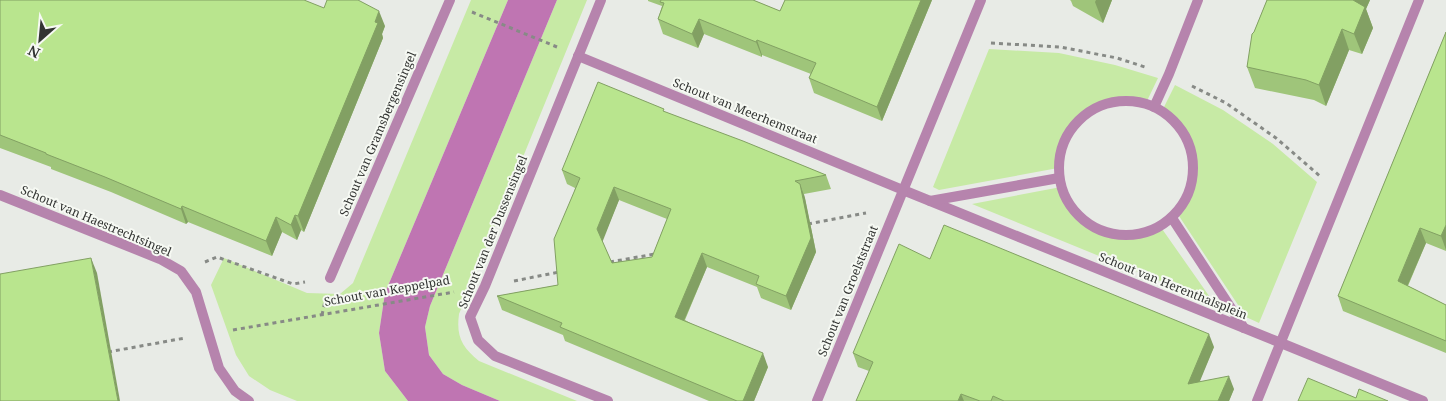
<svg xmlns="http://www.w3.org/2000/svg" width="1446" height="401" viewBox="0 0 1446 401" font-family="'Noto Serif',serif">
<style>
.green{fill:#c7eaa5}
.water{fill:#bf75b2}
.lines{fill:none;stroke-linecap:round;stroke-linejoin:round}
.path{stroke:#878a86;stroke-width:3;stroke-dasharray:4 4;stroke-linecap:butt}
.pedestrian{stroke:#b684ad;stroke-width:10}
.minor{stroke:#b684ad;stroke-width:10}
.wall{fill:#9fc57a;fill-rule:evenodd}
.shaded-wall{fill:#82a063}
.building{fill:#b9e58e;stroke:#82a063;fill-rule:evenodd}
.labels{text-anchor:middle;stroke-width:4;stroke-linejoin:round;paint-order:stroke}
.street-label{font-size:12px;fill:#323432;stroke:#f6f9f3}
</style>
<rect width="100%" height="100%" fill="#e8ebe6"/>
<g class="green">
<path d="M471,0H508L385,293L379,333L385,371L408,401H297L270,390L249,376L236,355L211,285L224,258L307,293L340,294L353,283Z"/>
<path d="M557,0H587L459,314C456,337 462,347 479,361L577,401H500L462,385L443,374L429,355L425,327L430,306Z"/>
<path d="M989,49L1059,53L1115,65L1158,78L1146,103L1135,101H1120L1106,104L1090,111L1074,125L1061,149L1058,168L939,190L933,187Z"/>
<path d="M1175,85L1223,110L1273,144L1317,182L1259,323L1246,317L1177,213C1203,175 1197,140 1162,111Z"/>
<path d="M1061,187C1064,193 1067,199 1070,205C1081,223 1106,236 1126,235C1138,235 1149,231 1160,226L1214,303L972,204Z"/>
</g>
<path class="water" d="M508,0H557L430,306L425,327L429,355L443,374L462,385L500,401H408L385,371L379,333L385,293Z"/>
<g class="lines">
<g class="path">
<path d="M472,12L557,47"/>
<path d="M991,43L1060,47L1117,58L1145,67"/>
<path d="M1192,86L1226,103L1276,138L1321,177"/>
<path d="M808,224L866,213"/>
<path d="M205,262L217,257L293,284L305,282"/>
<path d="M610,262L655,254"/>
<path d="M514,281L559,272"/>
<path d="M322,315L325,301"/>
<path d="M233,330L454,292"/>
<path d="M108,352L185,338"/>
</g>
<g class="pedestrian">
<circle cx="1126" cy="168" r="67"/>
<path d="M1154,107L1169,74L1198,0"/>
<path d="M903,190L1281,343"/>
<path d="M930,201L1059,178"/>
<path d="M1172,218L1244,328"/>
</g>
<g class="minor">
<path d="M601,0L485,286L470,317L478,340L495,356L608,401"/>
<path d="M578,56L903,190"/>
<path d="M0,195L160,259L181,271L196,292L219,368L235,391L249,401"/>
<path d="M330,278L450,0"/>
<path d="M1281,343L1423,401"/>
<path d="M817,401L981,0"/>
<path d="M1257,401L1419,0"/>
</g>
</g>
<g class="wall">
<path d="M0,0L324,8L385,26L382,34L383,38L304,232L301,230L297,240L282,232L272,256L188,222L186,224L111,192L51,169V167L0,148Z"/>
<path d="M648,0H753L780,11L785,0H932L882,121L814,93L809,78L811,74L762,55V57L704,34L698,48L663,34L658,19L662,6L648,1Z"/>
<path d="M1070,0H1112L1103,23L1073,6L1071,1Z"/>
<path d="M1267,0H1370L1366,9L1373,28L1362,54L1349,50L1326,106L1314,100L1255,88L1247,67L1254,32Z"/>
<path d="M1446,32V251L1426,243L1408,286L1446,305V353L1343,311L1338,296Z"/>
<path d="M665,112L826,175L831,189L804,194L816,252L791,310L761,298L757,287L707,267L685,320L768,367L754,401H709L565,341L563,335L502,310L497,296L558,285L575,188L567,184L562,170ZM619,200L667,219L652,257L612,263L602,241Z"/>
<path d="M1214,347L1199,382L1234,389L1229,401H856L869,371L858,367L853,353Z"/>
</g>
<g class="shaded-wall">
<path d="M921,0H932L882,121L877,107Z"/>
<path d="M1096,0H1112L1103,23L1095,2Z"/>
<path d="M1353,0H1370L1366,9L1373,28L1362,54L1354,34Z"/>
<path d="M379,11L385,26L382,34L383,38L304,232L298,216Z"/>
<path d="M699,19L704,34L698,48L692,34Z"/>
<path d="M1342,29L1349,50L1326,106L1319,85Z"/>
<path d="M757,40L762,55V57L756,42Z"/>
<path d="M800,184L805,198L816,252L791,310L786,296Z"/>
<path d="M614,187L619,200L602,243L597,229Z"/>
<path d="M182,206L188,222L186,224L181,209Z"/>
<path d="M295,215L301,230L297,240L291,225Z"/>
<path d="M276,217L282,232L272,256L266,241Z"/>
<path d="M1446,225V250L1441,236Z"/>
<path d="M1420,228L1426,243L1403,296L1398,281Z"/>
<path d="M702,253L707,267L680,330L675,317Z"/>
<path d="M91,258L97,273L120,401H118Z"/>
<path d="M1209,334L1214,347L1193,398L1188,384Z"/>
<path d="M763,353L768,367L754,401H743Z"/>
<path d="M1229,376L1234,389L1229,401H1218Z"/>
<path d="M961,394L964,401H958Z"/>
</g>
<g class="building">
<path d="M0,0H304L324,8L327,0H358L379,11L375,22L378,23L298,216L295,215L291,225L276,217L266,241L182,206L181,209L105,177L46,154V153L0,135Z"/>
<path d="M661,0H753L780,11L785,0H921L877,107L809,78L816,63L757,40L756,42L699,19L692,34L658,19L664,3L660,2Z"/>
<path d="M1267,0H1353L1365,7L1354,34L1342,29L1319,85L1306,80L1247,67L1252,34L1254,32Z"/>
<path d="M1446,32V225L1441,236L1420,228L1398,281L1446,305V341L1338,296Z"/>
<path d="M598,82L664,109L663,111L743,141L826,175L795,181L800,184L811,238L786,296L756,284L759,276L702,253L675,317L763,353L743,401H737L560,327L562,323L497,296L558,285L554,239L580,178L562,170ZM614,187L671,209L652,257L612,263L597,229Z"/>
<path d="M944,225L1209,334L1188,384L1229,376L1218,401H1004L993,396L991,401H980L961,394L958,401H856L873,362L853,353L899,244L930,259Z"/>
<path d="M91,258L118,401H0V274Z"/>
<path d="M1308,378L1356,398L1359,389L1388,401H1298Z"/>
</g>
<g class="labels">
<g class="street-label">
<text transform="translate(745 111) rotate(22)" y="4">Schout van Meerhemstraat</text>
<text transform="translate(378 134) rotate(-67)" y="4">Schout van Gramsbergensingel</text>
<text transform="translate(96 221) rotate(23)" y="4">Schout van Haestrechtsingel</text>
<text transform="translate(493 232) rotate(-68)" y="4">Schout van der Dussensingel</text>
<text transform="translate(1173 286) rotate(22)" y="4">Schout van Herenthalsplein</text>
<text transform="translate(387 291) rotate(-10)" y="4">Schout van Keppelpad</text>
<text transform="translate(848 291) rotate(-68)" y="4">Schout van Groelststraat</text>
</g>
</g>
<g transform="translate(40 40) rotate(207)" stroke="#f6f9f3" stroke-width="4" paint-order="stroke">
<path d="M0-4L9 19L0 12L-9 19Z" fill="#323432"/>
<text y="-8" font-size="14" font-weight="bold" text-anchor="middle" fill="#323432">N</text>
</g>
</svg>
